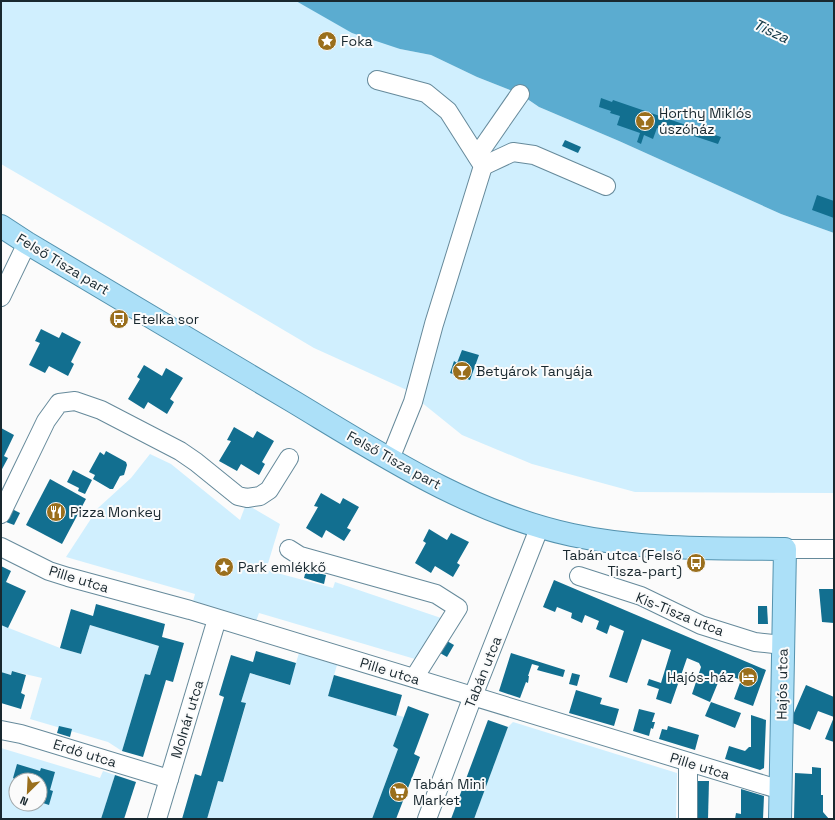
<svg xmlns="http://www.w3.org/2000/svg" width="835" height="820" viewBox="0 0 835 820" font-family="'Space Grotesk',sans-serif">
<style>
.green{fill:#d0effe;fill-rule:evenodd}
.water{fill:#5bacd0}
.building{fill:#126f90}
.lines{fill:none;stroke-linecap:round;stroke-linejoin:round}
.minor-casing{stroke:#668a9b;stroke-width:20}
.major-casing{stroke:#5492ae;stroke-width:24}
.minor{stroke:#fff;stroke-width:18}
.major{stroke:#ace0f8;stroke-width:22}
.labels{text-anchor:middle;stroke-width:4;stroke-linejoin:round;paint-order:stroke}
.poi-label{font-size:14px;fill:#19282f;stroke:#fbfbfb;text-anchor:start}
.street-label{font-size:14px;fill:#19282f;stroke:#fbfbfb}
.water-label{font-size:15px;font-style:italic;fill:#0d3342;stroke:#fbfbfb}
</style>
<rect width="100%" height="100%" fill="#fbfbfb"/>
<g class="green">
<path d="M1,1H296L400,49L431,55L477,77L520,94L539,107L619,141L781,214L834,233V493L635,492L532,464L462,435L421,402L409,391L314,348L108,226L1,164Z"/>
<path d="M150,454L171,464L240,520L246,504L280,524L266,570L333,588L335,582L441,618L415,659L259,613L255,624L192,605L195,594L66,557L98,508L131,478Z"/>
<path d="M1,625L60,648L81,654L90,625L159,646L150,675L145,674L122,751L108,742L30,719L42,678L12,671L11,675L1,672Z"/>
<path d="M299,653L337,665L328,696L404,717L393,746L398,749L372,819H207L218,781L223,782L246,704L241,702L250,673L289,685Z"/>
<path d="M513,722L677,773L676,819H474L508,727Z"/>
<path d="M1,748L100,778L103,771L115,775L101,819H1ZM16,780H40V804H16Z"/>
</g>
<path class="water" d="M296,1H834V233L781,214L619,141L539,107L520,94L477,77L431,55L400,49L352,33Z"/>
<g class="building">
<path d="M601,98L612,102L613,100L721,137L718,144L661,125L660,129L657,128L653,139L644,135L641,144L637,142L640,133L617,125L620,116L610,113L611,111L599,107Z"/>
<path d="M565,140L581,147L578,153L562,146Z"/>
<path d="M817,195L834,201V218L812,210Z"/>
<path d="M41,329L59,338L62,332L81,342L71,362L74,364L68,376L49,366L45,373L29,365L40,343L35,341Z"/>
<path d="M462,350L479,355L470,380L450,373L454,361L457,363Z"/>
<path d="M144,365L162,376L166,368L183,378L170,399L174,402L167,414L148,402L144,409L128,399L140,379L137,377Z"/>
<path d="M234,427L253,438L257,431L274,441L262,462L265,464L259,475L241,464L237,471L219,461L231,441L227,440Z"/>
<path d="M1,428L14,435L4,456L8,458L1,471Z"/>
<path d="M106,451L126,462L127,465L124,475L120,476L113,489H110L93,479L95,475L89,472L100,452L104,455Z"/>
<path d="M73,470L92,480L85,494L78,491L79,488L67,482Z"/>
<path d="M50,479L86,499L62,544L26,525Z"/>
<path d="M321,493L340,504L343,498L359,507L347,528L351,530L344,541L326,530L322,538L306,528L318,507L314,506Z"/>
<path d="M12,509L20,513L14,525L6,522Z"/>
<path d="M429,529L447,540L451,533L469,542L457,563L460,565L453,577L435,566L431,573L415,563L426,543L423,541Z"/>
<path d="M1,566L11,571L6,582L26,591L8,628L1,625Z"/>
<path d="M306,570L326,575L324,584L304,578Z"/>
<path d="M554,580L766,670L753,706L734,699L741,680L722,673L710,702L692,694L701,667L699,663L687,658L671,704L656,699L659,689L647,685L649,679L661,683L671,650L642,639L627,683L609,677L624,631L610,625L607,634L596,629L599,621L585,615L582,623L571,618L572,613L557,607L555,612L543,607Z"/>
<path d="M819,589H834V623L822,622Z"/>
<path d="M96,604L165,624L162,637L184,643L173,682L166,680L143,757L122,751L145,674L150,675L159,646L90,625L81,654L60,648L71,609L93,616Z"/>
<path d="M758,606H767L768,624H758Z"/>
<path d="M447,641L454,645L447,657L440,653Z"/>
<path d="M256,651L296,663L290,685L250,673L241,702L246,703L223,782L218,781L207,819H182L195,774L201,776L224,697L219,695L231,655L253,662Z"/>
<path d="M511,653L565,670L563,677L537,670L539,666L532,664L528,676H529L528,683L526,682L520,698L499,691Z"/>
<path d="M12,671L26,675L21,693L25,695L21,709L1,703V672L11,675Z"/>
<path d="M572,673L580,675L577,686L569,684Z"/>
<path d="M334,675L402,695L396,716L328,696Z"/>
<path d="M806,685L834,697V742L825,739L834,717L818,711L810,730L790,722Z"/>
<path d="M576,690L602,698L600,704L619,709L614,726L569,713Z"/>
<path d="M711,702L741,713L735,728L705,716Z"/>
<path d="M408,706L429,714L414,754L420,757L396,819H372L398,749L393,746Z"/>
<path d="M639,709L655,713L652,722H655L653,729L651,728L649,736L633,731Z"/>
<path d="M751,715L766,720L764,768L760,770L725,759L729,746L745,751L749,747H751Z"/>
<path d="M488,720L508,727L474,819H451Z"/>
<path d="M59,726L72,729L70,737L57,733Z"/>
<path d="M668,726L699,735L695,750L659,739L662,729L667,730Z"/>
<path d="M17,764L40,771L41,768L55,772L50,790L53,791L49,805L40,802V780H16L13,778Z"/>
<path d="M812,767L821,768V795H823V812L829,819H794L795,773L812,774Z"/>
<path d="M115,775L136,782L124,819H101Z"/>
<path d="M696,781H709L708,819H695Z"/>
<path d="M16,783V798L11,797Z"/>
<path d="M741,789L764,796L763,819H735L736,813L741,814Z"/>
</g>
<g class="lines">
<defs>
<g id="minor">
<path d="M377,80L426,93L448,111L483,166L434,324L413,402L390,459"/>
<path d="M477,156L520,94"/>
<path d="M483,166L513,152L534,155L606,186"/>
<path d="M1,297L27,243"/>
<path d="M1,514L46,421L59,403L75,401L101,410L180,451L196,462L238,496L247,498L260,496L269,490L289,458"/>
<path d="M1,547L49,571L68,577L190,610L781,790"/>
<path d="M289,549L300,556L436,594L458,608L414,678"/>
<path d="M785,549H834"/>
<path d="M579,576L641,596L701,625L755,642L783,645"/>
<path d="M1,730L21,734L169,779"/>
<path d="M157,819L217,619"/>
<path d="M427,819L473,696L540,526"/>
<path d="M688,819V762"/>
</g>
<path id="major" d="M1,226L27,243C116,296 205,349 294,402C382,455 470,513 572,535C641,550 714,548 785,549L780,819"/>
</defs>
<use href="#minor" class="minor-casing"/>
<use href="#major" class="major-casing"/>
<use href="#minor" class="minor"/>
<use href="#major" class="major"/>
</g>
<defs>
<symbol id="sight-disc" viewBox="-11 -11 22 22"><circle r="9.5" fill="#9a6f1d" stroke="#fbfbfb"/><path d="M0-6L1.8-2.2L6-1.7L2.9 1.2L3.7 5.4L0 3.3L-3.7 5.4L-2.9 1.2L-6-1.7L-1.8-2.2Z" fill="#fff"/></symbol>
<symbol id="bar-disc" viewBox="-11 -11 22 22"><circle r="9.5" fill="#9a6f1d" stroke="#fbfbfb"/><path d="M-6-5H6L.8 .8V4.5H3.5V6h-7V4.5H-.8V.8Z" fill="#fff"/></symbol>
<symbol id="bus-disc" viewBox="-11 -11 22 22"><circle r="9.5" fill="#9a6f1d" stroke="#fbfbfb"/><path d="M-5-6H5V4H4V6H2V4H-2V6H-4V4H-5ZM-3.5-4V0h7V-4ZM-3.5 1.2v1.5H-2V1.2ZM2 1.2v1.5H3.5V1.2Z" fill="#fff"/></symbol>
<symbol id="restaurant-disc" viewBox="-11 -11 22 22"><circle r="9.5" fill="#9a6f1d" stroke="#fbfbfb"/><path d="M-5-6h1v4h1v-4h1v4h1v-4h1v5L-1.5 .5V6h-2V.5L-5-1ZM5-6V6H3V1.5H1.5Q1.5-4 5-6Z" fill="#fff"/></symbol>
<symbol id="hotel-disc" viewBox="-11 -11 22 22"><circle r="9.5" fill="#9a6f1d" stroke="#fbfbfb"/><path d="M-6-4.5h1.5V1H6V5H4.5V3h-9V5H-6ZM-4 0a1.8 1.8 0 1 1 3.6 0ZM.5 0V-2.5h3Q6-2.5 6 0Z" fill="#fff"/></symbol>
<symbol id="supermarket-disc" viewBox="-11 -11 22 22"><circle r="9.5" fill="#9a6f1d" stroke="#fbfbfb"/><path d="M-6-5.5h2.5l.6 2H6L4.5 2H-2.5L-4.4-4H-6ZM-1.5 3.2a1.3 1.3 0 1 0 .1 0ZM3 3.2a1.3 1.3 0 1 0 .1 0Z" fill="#fff"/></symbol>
</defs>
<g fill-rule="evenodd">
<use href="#sight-disc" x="316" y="30" width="22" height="22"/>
<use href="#bar-disc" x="634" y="110" width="22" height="22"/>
<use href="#bus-disc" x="108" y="308" width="22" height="22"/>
<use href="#bar-disc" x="451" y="360" width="22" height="22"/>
<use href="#restaurant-disc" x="45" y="501" width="22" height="22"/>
<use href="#bus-disc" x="685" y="552" width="22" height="22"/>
<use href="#sight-disc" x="213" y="556" width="22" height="22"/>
<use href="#hotel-disc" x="737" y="666" width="22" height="22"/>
<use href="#supermarket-disc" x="388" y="781" width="22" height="22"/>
</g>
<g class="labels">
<g class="poi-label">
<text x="341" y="46">Foka</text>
<text x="659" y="118">Horthy Miklós<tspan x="659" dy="16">úszóház</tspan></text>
<text x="133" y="324">Etelka sor</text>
<text x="476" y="376">Betyárok Tanyája</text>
<text x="70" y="517">Pizza Monkey</text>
<text x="682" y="560" text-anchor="end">Tabán utca (Felső<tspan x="682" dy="16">Tisza-part)</tspan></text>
<text x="238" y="572">Park emlékkő</text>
<text x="734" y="682" text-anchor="end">Hajós-ház</text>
<text x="413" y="789">Tabán Mini<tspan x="413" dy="16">Market</tspan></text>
</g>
<g class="street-label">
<text transform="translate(63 264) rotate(31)" y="5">Felső Tisza part</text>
<text transform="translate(394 460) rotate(29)" y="5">Felső Tisza part</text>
<text transform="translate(79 579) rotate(17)" y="5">Pille utca</text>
<text transform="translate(680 614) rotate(22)" y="5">Kis-Tisza utca</text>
<text transform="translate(390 671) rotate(17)" y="5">Pille utca</text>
<text transform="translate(483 672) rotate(-68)" y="5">Tabán utca</text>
<text transform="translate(782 684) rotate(-89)" y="5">Hajós utca</text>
<text transform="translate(187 719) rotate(-73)" y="5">Molnár utca</text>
<text transform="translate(85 753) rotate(17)" y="5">Erdő utca</text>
<text transform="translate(700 766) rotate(17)" y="5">Pille utca</text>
</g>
<g class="water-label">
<text transform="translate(771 31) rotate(25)" y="5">Tisza</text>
</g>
</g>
<rect width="835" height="820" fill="none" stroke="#19282f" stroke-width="4"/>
<g transform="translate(28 792) rotate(204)"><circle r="19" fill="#fbfbfb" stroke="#a1a7a9"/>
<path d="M0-3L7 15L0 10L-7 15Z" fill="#9a6f1d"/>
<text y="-6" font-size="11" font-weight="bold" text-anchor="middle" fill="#19282f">N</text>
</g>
</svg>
